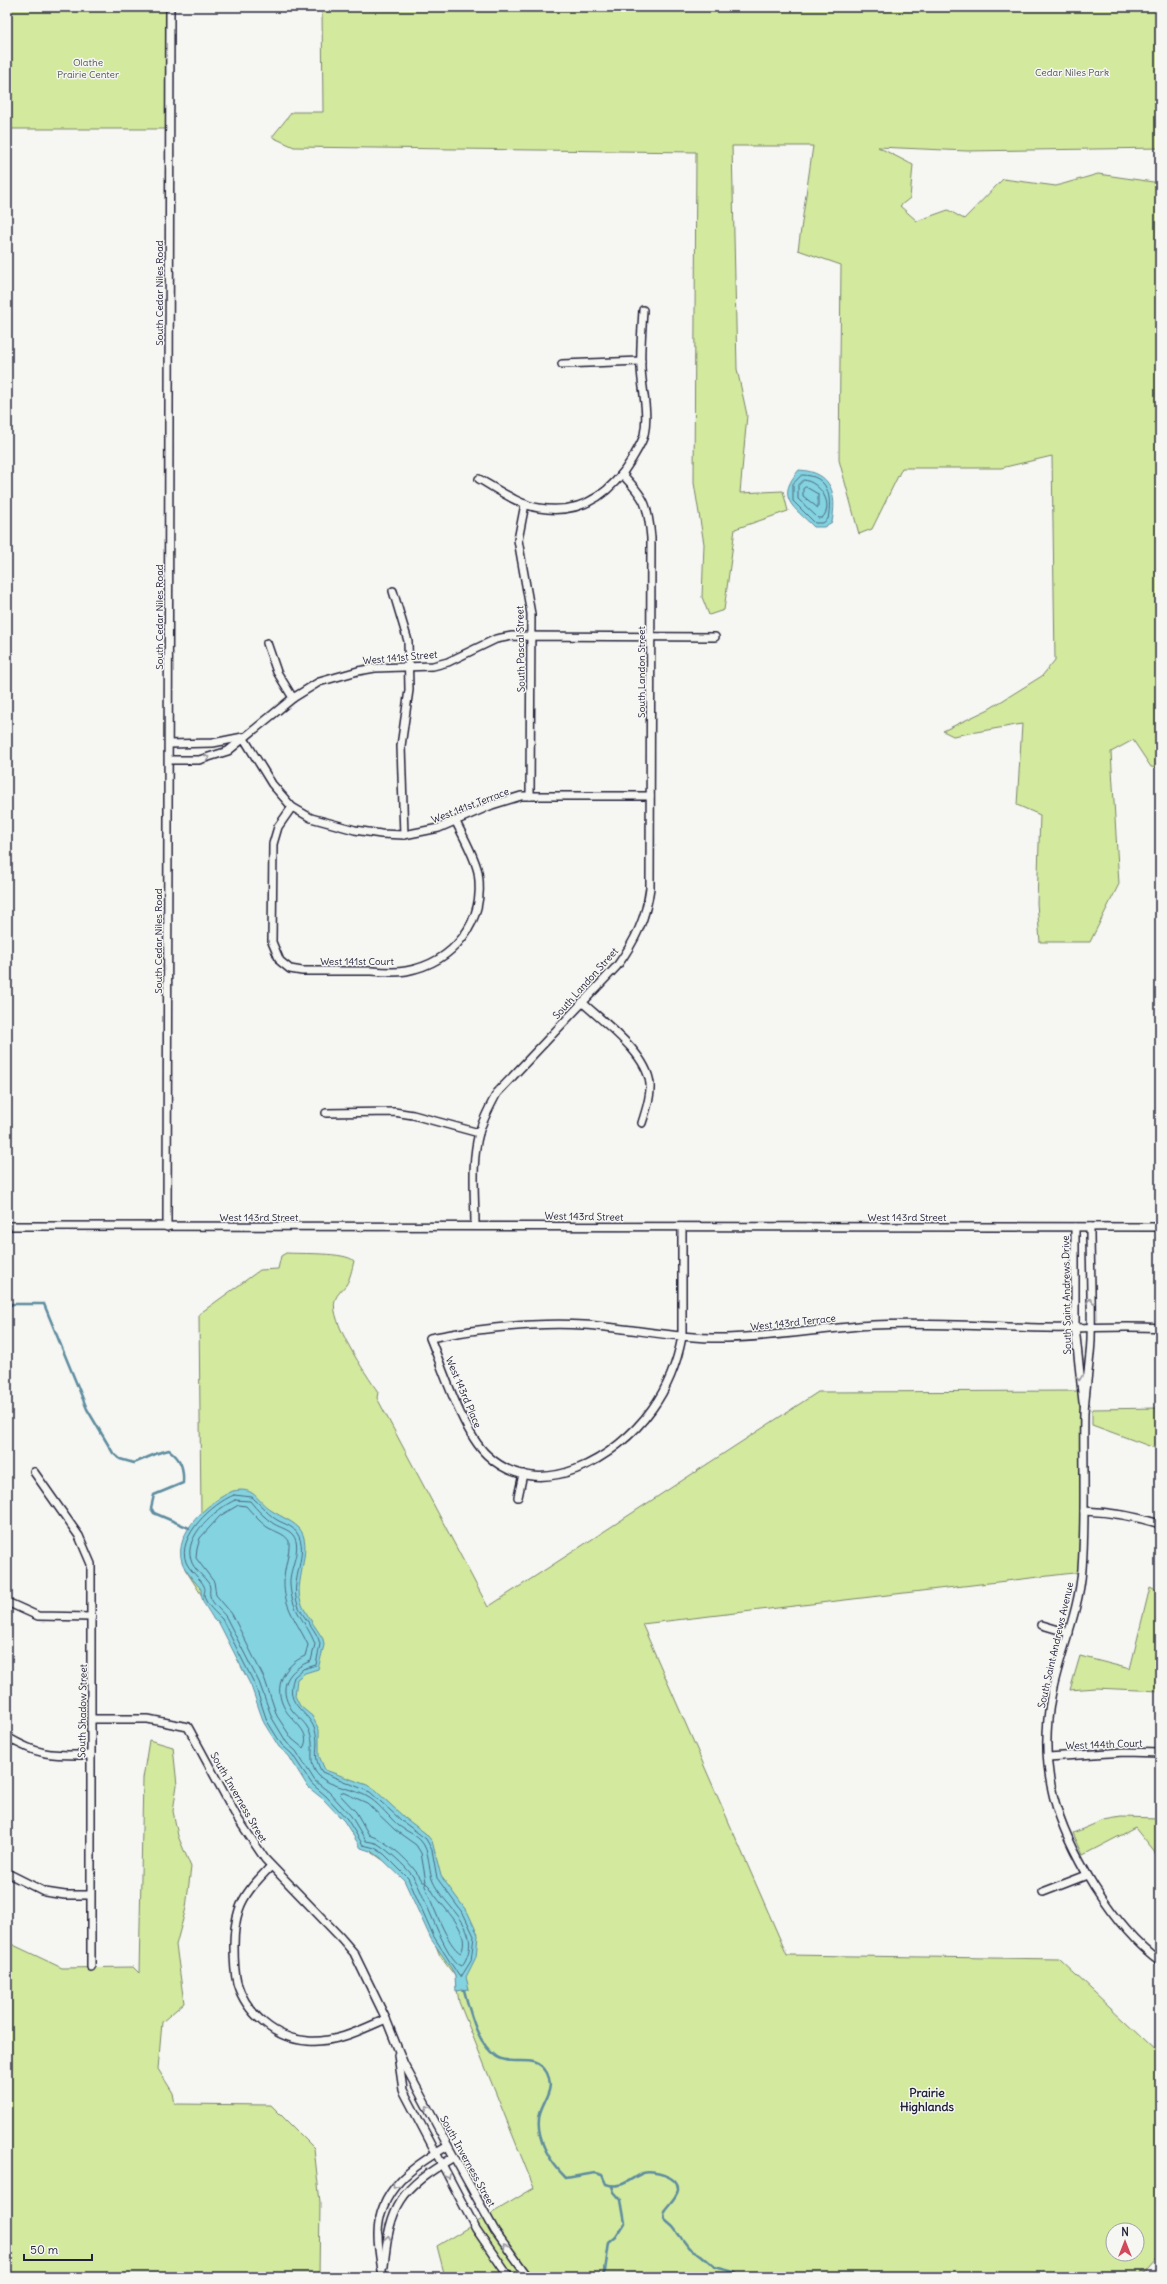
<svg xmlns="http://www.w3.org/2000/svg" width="1167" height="2284" viewBox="0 0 1167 2284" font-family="Delius,sans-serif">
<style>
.green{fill:#d2e99e;stroke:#7a866c;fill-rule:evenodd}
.water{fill:#84d3e1;stroke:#5d8c9f}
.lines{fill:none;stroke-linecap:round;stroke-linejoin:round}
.shore{stroke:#49697d;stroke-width:1}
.stream{stroke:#5d8c9f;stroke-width:2.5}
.minor-casing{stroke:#22223b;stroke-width:10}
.minor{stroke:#f6f6f2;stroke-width:7}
.oneway{stroke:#9797a0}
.labels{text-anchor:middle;stroke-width:3;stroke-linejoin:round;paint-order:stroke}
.park-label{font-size:10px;fill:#4e5454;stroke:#f6f6f2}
.street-label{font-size:10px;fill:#22223b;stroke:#f6f6f2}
.quarter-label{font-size:12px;font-weight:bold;fill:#22223b;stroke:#f6f6f2}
</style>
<rect width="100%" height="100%" fill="#f6f6f2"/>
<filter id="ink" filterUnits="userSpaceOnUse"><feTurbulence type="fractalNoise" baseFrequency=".025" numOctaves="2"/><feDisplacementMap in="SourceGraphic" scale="8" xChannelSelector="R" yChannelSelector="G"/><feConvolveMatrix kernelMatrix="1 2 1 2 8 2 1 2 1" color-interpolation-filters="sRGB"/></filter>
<g filter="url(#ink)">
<g class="green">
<path d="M7,7H169L170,129H7Z"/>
<path d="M322,7H1160V148L967,151L878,147L913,165L910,198L900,206L917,221L948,210L964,219L1003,179L1056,186L1098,174L1160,183V768L1151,767L1133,740L1111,752L1119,884L1090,942H1040L1037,903L1040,815L1017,805L1022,724L953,736L943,731L989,709L1042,676L1055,660L1052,456L1001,468H902L872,529L859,534L839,460L841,265L798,250L813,146H732L737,369L747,415L740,493L783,491L788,511L735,529L724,610L709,615L702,597L704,544L694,483L696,152L294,147L272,137L292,112H323Z"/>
<path d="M286,1253C300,1254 346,1252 354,1261C352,1269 350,1279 346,1285C342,1290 337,1294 335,1300C329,1321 366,1374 378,1392L377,1398L488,1607L818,1392L1081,1391L1082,1572L642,1624L787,1955L1059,1959L1160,2054V2255L1141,2277H445L437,2246L534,2188L459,2002L455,1976L440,1956L410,1879L360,1844L185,1569C179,1543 184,1535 201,1516L199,1314L260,1270L278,1269L281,1256ZM1113,2230H1137V2254H1113Z"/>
<path d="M1160,1408V1450L1092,1425V1409Z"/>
<path d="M1150,1587L1160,1592V1691L1095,1688L1070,1690L1080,1656L1130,1669Z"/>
<path d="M149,1740L173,1747L177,1785L173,1811L178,1836L191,1867L186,1908L176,1945L184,2003L162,2022L158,2069L173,2093L175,2104L271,2105L314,2148L320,2202L319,2277H7V1942L62,1968L133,1967L139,1973L143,1778Z"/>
<path d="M1121,1817L1160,1818V1859L1135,1828L1083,1855L1073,1833L1104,1820Z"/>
</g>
<g class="water">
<path d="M799,470C833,472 837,495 832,522L824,527H814C793,506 775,498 799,470Z"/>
<path d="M233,1491C254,1487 254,1497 268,1508C278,1516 290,1519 299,1528C314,1545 295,1579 300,1599C302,1609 317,1629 323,1639L324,1645L318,1669L305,1673L297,1679L295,1696L300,1706L312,1716L319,1730V1756L325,1770L367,1785L376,1791L405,1818L425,1833L432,1841L441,1876L468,1913L478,1935L476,1957L466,1977L469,1989L456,1991L455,1976L451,1968L431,1939L404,1880L381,1858L373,1852L361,1848L344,1821L323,1799L308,1787L289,1756L279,1747L264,1723L251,1686L218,1621L214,1620C208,1609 200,1601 201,1589C195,1582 185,1571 182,1562C173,1533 209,1501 233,1491Z"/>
</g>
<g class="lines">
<g class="shore">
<path d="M802,475C829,475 832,497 828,519L823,523H815L793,501V484Z"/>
<path d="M804,480C820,482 835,505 822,518H818L798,499V486Z"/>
<path d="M806,487L818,494V508L803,496V489Z"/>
<path d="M234,1495L252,1497C260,1504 266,1512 274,1518C282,1524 291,1524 297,1533C310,1552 290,1580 297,1602C301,1617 317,1629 320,1644L316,1665L303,1669L294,1677C283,1709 311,1709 316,1734C319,1749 312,1756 322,1772L370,1792L402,1821L426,1839L432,1850L437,1878L464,1915L474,1936L471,1961L461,1977L459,1976L434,1937L408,1878L384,1854L375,1848L363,1845L347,1819L326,1796L312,1784L292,1754L282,1745L267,1721L255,1685L222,1619C217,1614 205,1604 204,1595C204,1592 206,1590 204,1586C201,1579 189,1570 186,1562C176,1537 213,1503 234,1495Z"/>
<path d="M235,1500L250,1501C257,1510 265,1518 274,1524C281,1528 288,1529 293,1535C303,1548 289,1569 290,1583C291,1612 306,1620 315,1644L311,1661C289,1669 276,1687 292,1710C299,1719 306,1722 310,1733C316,1747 306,1763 319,1776C331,1788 356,1788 371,1799C381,1806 389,1817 399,1826C406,1831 416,1835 421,1841C430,1851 428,1867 432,1879C443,1908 487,1928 462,1966C445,1961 424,1891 412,1875C404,1865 389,1851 378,1844C374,1842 370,1842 366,1841L351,1816L329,1792L315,1781L296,1751L287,1743L272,1718L259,1682L226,1617C222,1611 212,1604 210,1596C209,1591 211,1588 209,1584C204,1576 193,1569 191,1560C183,1536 216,1509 235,1500Z"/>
<path d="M239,1505L246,1506C253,1514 259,1521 267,1527C275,1532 284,1533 289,1541C290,1555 284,1567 284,1581C283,1607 298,1623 308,1645L305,1656C284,1665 272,1687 285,1709C291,1721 313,1732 303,1748L292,1739L277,1716L265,1680L232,1614L216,1595L214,1582L196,1558L197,1549L200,1538L220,1516Z"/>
<path d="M342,1792L367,1803L395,1830L416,1845L421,1853L426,1882H423C411,1862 391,1843 369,1835L356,1812L340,1795Z"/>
<path d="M426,1883C431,1886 433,1894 437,1898C448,1913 471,1933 461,1953C448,1948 431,1900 425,1886Z"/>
</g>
<g class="stream">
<path d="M7,1306L13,1304H44L87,1409L113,1453L120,1459L134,1463L158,1453L169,1450C181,1459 184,1468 183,1483L154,1495L151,1508L154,1513L189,1528"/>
<path d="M464,1990C470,2012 477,2044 497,2057C513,2067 536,2052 547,2073C555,2089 544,2099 540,2113C534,2137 550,2162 566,2178L595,2173L602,2175L606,2184C622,2190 630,2178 643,2173C652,2170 679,2176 678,2190C677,2197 668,2205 664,2211L665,2220L673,2227L689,2248L701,2255L715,2267L734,2272L741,2277"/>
<path d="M602,2277L605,2271L609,2243L616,2237L625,2223L621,2200L614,2192L612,2186"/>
</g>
<defs>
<g id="minor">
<path d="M562,364L641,361"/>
<path d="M479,479C497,489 519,505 539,508C581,515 611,494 632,459C636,452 642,443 644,435C649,412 642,390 641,368C640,349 642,329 643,310"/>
<path d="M525,504L518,540L531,614L530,796"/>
<path d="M393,591L408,641L409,690L401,746L404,835"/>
<path d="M267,643L277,672L293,698"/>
<path d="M243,737L272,784L292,807L311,818L355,830L381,834L404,835L439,828L492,805L521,796H650"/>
<path d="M169,744L213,743L243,737"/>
<path d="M169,760H199L228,751L293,698L319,682L358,671L375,668L433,666L448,662L496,639L512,636L715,637"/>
<path d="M292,807L278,827L273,844L272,942L280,961L290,969L302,971C326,971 349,971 372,971C383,972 395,973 406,971C454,962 486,922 478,872C474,855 464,838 456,822"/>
<path d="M582,1002C603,1022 647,1053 650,1084C651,1097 646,1110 642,1123"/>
<path d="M326,1113L394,1112L413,1115L479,1133"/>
<path d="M7,1226L1160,1227"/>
<path d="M475,1226C475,1196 471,1162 479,1133C483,1119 490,1106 497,1093L617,966C635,941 646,919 650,888L651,538C648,504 645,498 622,474"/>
<path d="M167,1227L170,7"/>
<path d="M682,1227V1337C677,1363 668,1387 652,1409C617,1458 540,1505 487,1455C463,1433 443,1369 430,1338C482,1328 532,1322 584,1325C632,1328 678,1339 727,1338C776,1337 824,1328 873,1325C931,1322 989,1327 1046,1328C1084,1329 1122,1325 1160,1328"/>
<path d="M1075,1227V1327L1083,1402"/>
<path d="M1090,1227C1090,1264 1092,1302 1091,1340C1090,1364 1085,1389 1084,1413C1083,1465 1086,1517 1082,1569C1079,1613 1059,1654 1051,1697C1038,1771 1056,1824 1094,1886C1112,1914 1133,1942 1160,1961"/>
<path d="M34,1472L79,1536L91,1564V1967"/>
<path d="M518,1497L523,1474"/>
<path d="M1084,1511C1110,1512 1135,1516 1160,1524"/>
<path d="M7,1602L38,1616L92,1617"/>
<path d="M1042,1625L1069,1633"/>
<path d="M92,1719H148L188,1727L238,1819L265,1859L341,1938L354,1953L386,2019L404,2064L448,2146L495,2231L528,2277"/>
<path d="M7,1737C41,1757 53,1755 91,1755"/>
<path d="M1048,1757L1125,1752L1160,1753"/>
<path d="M271,1866C258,1880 245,1892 239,1910C235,1922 234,1934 234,1946C234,1959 234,1971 237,1983C246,2013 275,2039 308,2041C336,2043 361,2030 386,2019"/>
<path d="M7,1873L45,1892L65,1895H90"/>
<path d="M1043,1892L1087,1875"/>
<path d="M398,2055L403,2090L476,2229L509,2277"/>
<path d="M384,2266C390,2204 400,2189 454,2157"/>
<path d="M383,2277C381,2263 378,2249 378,2235C378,2190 413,2166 448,2146"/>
</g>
</defs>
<use href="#minor" class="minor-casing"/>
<use href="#minor" class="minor"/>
</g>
<defs><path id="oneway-chevron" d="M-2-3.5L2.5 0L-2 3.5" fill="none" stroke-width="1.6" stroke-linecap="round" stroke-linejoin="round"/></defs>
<g class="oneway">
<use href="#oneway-chevron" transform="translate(207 758) rotate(-13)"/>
<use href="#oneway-chevron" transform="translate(1090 1301) rotate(-91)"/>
<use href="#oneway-chevron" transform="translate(1079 1378) rotate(84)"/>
<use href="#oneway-chevron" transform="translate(428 2108) rotate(-118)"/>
<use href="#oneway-chevron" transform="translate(448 2176) rotate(62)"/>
<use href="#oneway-chevron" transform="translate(395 2186) rotate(126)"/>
<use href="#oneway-chevron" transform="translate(388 2238) rotate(-80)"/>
<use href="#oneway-chevron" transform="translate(505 2246) rotate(-124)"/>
</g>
</g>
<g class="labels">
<g class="park-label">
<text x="88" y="66">Olathe<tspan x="88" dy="12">Prairie Center</tspan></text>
<text x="1072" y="76">Cedar Niles Park</text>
</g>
<g class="street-label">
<text transform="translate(159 293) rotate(-90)" y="4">South Cedar Niles Road</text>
<text transform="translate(159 617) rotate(-90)" y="4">South Cedar Niles Road</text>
<text transform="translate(520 649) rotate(-91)" y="4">South Pascal Street</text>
<text transform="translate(400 657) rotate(-5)" y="4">West 141st Street</text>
<text transform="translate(641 672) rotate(-90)" y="4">South Landon Street</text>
<text transform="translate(470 805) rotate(-21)" y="4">West 141st Terrace</text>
<text transform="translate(158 941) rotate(-90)" y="4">South Cedar Niles Road</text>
<text x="357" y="965">West 141st Court</text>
<text transform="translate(585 983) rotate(-48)" y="4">South Landon Street</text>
<text transform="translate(584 1216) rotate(1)" y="4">West 143rd Street</text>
<text x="259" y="1221">West 143rd Street</text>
<text x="907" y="1221">West 143rd Street</text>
<text transform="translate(1066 1295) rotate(-91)" y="4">South Saint Andrews Drive</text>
<text transform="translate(793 1322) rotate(-6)" y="4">West 143rd Terrace</text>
<text transform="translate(464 1392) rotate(67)" y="4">West 143rd Place</text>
<text transform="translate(1055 1645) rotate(-77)" y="4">South Saint Andrews Avenue</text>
<text transform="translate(82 1711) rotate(-89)" y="4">South Shadow Street</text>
<text transform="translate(1104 1744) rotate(-2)" y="4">West 144th Court</text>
<text transform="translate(239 1797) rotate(60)" y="4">South Inverness Street</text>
<text transform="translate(468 2161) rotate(61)" y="4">South Inverness Street</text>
</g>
<g class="quarter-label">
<text x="927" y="2097">Prairie<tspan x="927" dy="14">Highlands</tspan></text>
</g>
</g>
<rect width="1167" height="2284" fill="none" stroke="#f6f6f2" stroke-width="24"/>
<rect x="12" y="12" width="1143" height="2260" fill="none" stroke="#22223b" stroke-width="1.5" filter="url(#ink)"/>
<g transform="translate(1125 2242)"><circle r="19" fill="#f6f6f2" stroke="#a1a1a9"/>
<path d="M0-3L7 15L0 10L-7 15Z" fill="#d1495b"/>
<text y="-6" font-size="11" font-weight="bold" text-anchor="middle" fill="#22223b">N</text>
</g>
<path d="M24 2254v6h68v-6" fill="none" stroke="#22223b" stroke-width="2"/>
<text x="30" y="2254" font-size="12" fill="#22223b" stroke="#f6f6f2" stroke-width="3" paint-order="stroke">50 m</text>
</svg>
